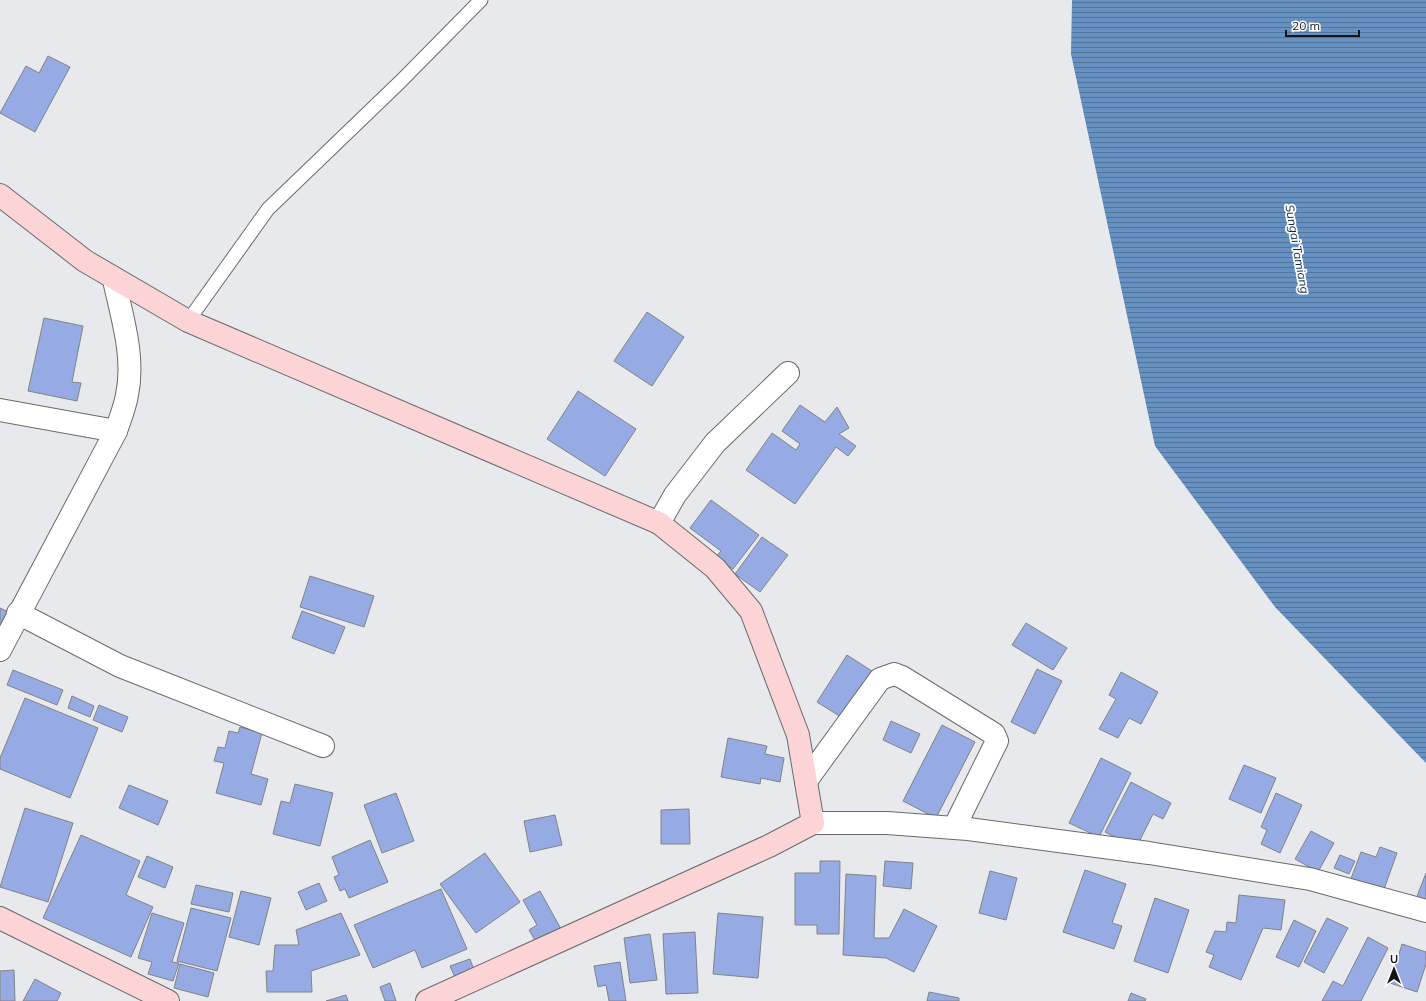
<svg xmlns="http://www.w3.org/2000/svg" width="1426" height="1001" viewBox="0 0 1426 1001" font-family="Mulish,sans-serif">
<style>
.water{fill:url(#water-rules)}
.building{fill:#96abe3;stroke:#818386}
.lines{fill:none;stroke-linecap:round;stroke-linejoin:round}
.lane-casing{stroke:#696a6d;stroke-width:15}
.street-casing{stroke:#696a6d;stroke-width:24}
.secondary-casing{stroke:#696a6d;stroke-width:24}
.lane{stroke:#fff;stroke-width:13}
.street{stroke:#fff;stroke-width:22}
.secondary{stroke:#fdd4d5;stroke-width:22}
.labels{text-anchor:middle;stroke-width:3.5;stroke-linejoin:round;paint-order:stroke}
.water-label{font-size:12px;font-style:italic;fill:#0c2b4b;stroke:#fff}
</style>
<defs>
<pattern id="water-rules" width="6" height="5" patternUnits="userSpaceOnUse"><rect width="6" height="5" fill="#6690bf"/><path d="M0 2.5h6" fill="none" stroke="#53749a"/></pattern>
</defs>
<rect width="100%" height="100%" fill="#e7e9ec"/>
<path class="water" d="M1072,0H1426V763L1275,607L1155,446L1071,54Z"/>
<g class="building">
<path d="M48,56L70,67L35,132L0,113L26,66L39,73Z"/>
<path d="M647,312L684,337L652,386L614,361Z"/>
<path d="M44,318L83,326L72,382L81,383L77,401L28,391Z"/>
<path d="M578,391L636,429L605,476L547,439Z"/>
<path d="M800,405L825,422L837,407L849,428L839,434L856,446L848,456L836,447L795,504L746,470L772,433L796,450L800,444L782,431Z"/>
<path d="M711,500L759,535L733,569L727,565L725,568L714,559L721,551L690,528Z"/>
<path d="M762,537L788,555L760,592L735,574Z"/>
<path d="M310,576L374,596L364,627L300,607Z"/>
<path d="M0,608L11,613L0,634Z"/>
<path d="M302,611L345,627L334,654L292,638Z"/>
<path d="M1026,623L1067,648L1053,670L1012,645Z"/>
<path d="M847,655L872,671L841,717L817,702Z"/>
<path d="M1037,669L1062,681L1035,734L1011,722Z"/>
<path d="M13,670L63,690L57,705L7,685Z"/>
<path d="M1121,672L1158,692L1141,724L1129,718L1118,738L1099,729L1116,699L1109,695Z"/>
<path d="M72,696L94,706L90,717L68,708Z"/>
<path d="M25,698L98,728L70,798L0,769V758Z"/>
<path d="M99,705L128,717L122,732L93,720Z"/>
<path d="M891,721L920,734L911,753L883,740Z"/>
<path d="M942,725L975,742L936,818L903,801Z"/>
<path d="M240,727L262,733L251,774L268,779L261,805L216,793L224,763L214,761L218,747L225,748L229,731L238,733Z"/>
<path d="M728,738L767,746L765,754L784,758L780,782L761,778L760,784L721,777Z"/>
<path d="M1101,758L1131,773L1099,837L1069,823Z"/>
<path d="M1244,765L1276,778L1261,813L1229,799Z"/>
<path d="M1131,782L1171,803L1163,819L1153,814L1136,848L1105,832Z"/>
<path d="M295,784L333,793L320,846L273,834L281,801L290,803Z"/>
<path d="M129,785L168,801L158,825L119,808Z"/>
<path d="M396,793L414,841L382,853L364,805Z"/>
<path d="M1276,793L1302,805L1280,853L1261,844L1267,830L1261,827Z"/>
<path d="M25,808L73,823L48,902L0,887Z"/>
<path d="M689,809L690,844H661V810Z"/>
<path d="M555,815L562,845L530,852L524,821Z"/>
<path d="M1311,831L1334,843L1318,872L1295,859Z"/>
<path d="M81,835L140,861L126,895L153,907L131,957L43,918Z"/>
<path d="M370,840L388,882L349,898L345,889L340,891L334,877L339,875L332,857Z"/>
<path d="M1380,847L1397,853L1383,892L1350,881L1361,852L1376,857Z"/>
<path d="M485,853L520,902L476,933L440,884Z"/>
<path d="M1340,855L1355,861L1349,874L1334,868Z"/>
<path d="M147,856L173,867L165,888L138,877Z"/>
<path d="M820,861H840L839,934H817V925H795V873H820Z"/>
<path d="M885,861L913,863L911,889L883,886Z"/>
<path d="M1085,870L1126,884L1112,923L1122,926L1114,949L1063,932Z"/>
<path d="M990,871L1017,878L1006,920L979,913Z"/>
<path d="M1426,873V903L1416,899Z"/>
<path d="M846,874L876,876L874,938H889L904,909L937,926L914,972L886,958L843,955Z"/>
<path d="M319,883L327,901L306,910L298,892Z"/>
<path d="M196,885L233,893L229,912L191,904Z"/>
<path d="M441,889L467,949L422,968L415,950L373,968L354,925Z"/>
<path d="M241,891L271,898L259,945L229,937Z"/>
<path d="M540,891L561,929L536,942L529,930L537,925L523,900Z"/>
<path d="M1239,895L1285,900L1281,930L1263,928L1241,980L1209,967L1214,955L1206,952L1215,931L1226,932L1227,922L1236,923Z"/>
<path d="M1155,898L1189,910L1168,973L1134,961Z"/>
<path d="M191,908L231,918L217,971L177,961Z"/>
<path d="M152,913L184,923L172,962L179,963L173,981L148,974L152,962L138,958Z"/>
<path d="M341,913L360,955L311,971L312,992H267L266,971H273L275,945H299L296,930Z"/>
<path d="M718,913L763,917L758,978L713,974Z"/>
<path d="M1327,918L1348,928L1324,973L1304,962Z"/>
<path d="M1294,920L1316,931L1299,967L1276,957Z"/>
<path d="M695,932L698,993L666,994L663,934Z"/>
<path d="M650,934L657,980L630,983L624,938Z"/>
<path d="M1368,937L1388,948L1361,1001H1322L1333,981L1343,986Z"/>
<path d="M1402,944L1426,952V964L1417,992L1390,983Z"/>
<path d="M470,959L475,973L456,980L450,966Z"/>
<path d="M620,962L626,1001H609L606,985L598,987L594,966Z"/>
<path d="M180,964L214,973L208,997L174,988Z"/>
<path d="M14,970L15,1001H0V971Z"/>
<path d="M35,979L61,993L57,1001H23Z"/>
<path d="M390,983L396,1001H385L380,987Z"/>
<path d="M929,992L959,998V1001H927Z"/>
<path d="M1131,993L1146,999L1145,1001H1128Z"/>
<path d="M346,995L348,1001H326Z"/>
</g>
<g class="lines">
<defs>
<path id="lane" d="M188,321L268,209L400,82L481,0"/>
<g id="street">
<path d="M0,410L116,431C120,419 125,407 127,395C135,357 122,317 114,280"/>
<path d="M659,523L675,495L715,443L788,373"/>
<path d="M18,613L120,666L323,746"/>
<path d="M0,650L116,431"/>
<path d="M806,781L880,679L894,674L902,677L994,734L997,741L954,828"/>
<path d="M813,823H887L968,829L1149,853L1310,879L1426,911"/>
</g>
<g id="secondary">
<path d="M0,195L85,261L188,321L659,523L715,568L751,611L798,735L813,823L769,846L427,1001"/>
<path d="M0,918L168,1001"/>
</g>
</defs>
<use href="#lane" class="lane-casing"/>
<use href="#street" class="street-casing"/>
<use href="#secondary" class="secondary-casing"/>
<use href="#lane" class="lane"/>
<use href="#street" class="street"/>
<use href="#secondary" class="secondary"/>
</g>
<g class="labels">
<g class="water-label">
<text transform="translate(1297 249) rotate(80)" y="4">Sungai Tamiang</text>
</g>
</g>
<g transform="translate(1394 969)" stroke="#ffffff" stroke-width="3" paint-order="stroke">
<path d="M0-3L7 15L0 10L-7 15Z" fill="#151517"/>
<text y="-6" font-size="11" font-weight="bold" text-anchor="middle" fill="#151517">U</text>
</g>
<path d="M1286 30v6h73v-6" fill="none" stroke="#151517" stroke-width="2"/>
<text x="1292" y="30" font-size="12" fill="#151517" stroke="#ffffff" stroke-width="3" paint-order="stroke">20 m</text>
</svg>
